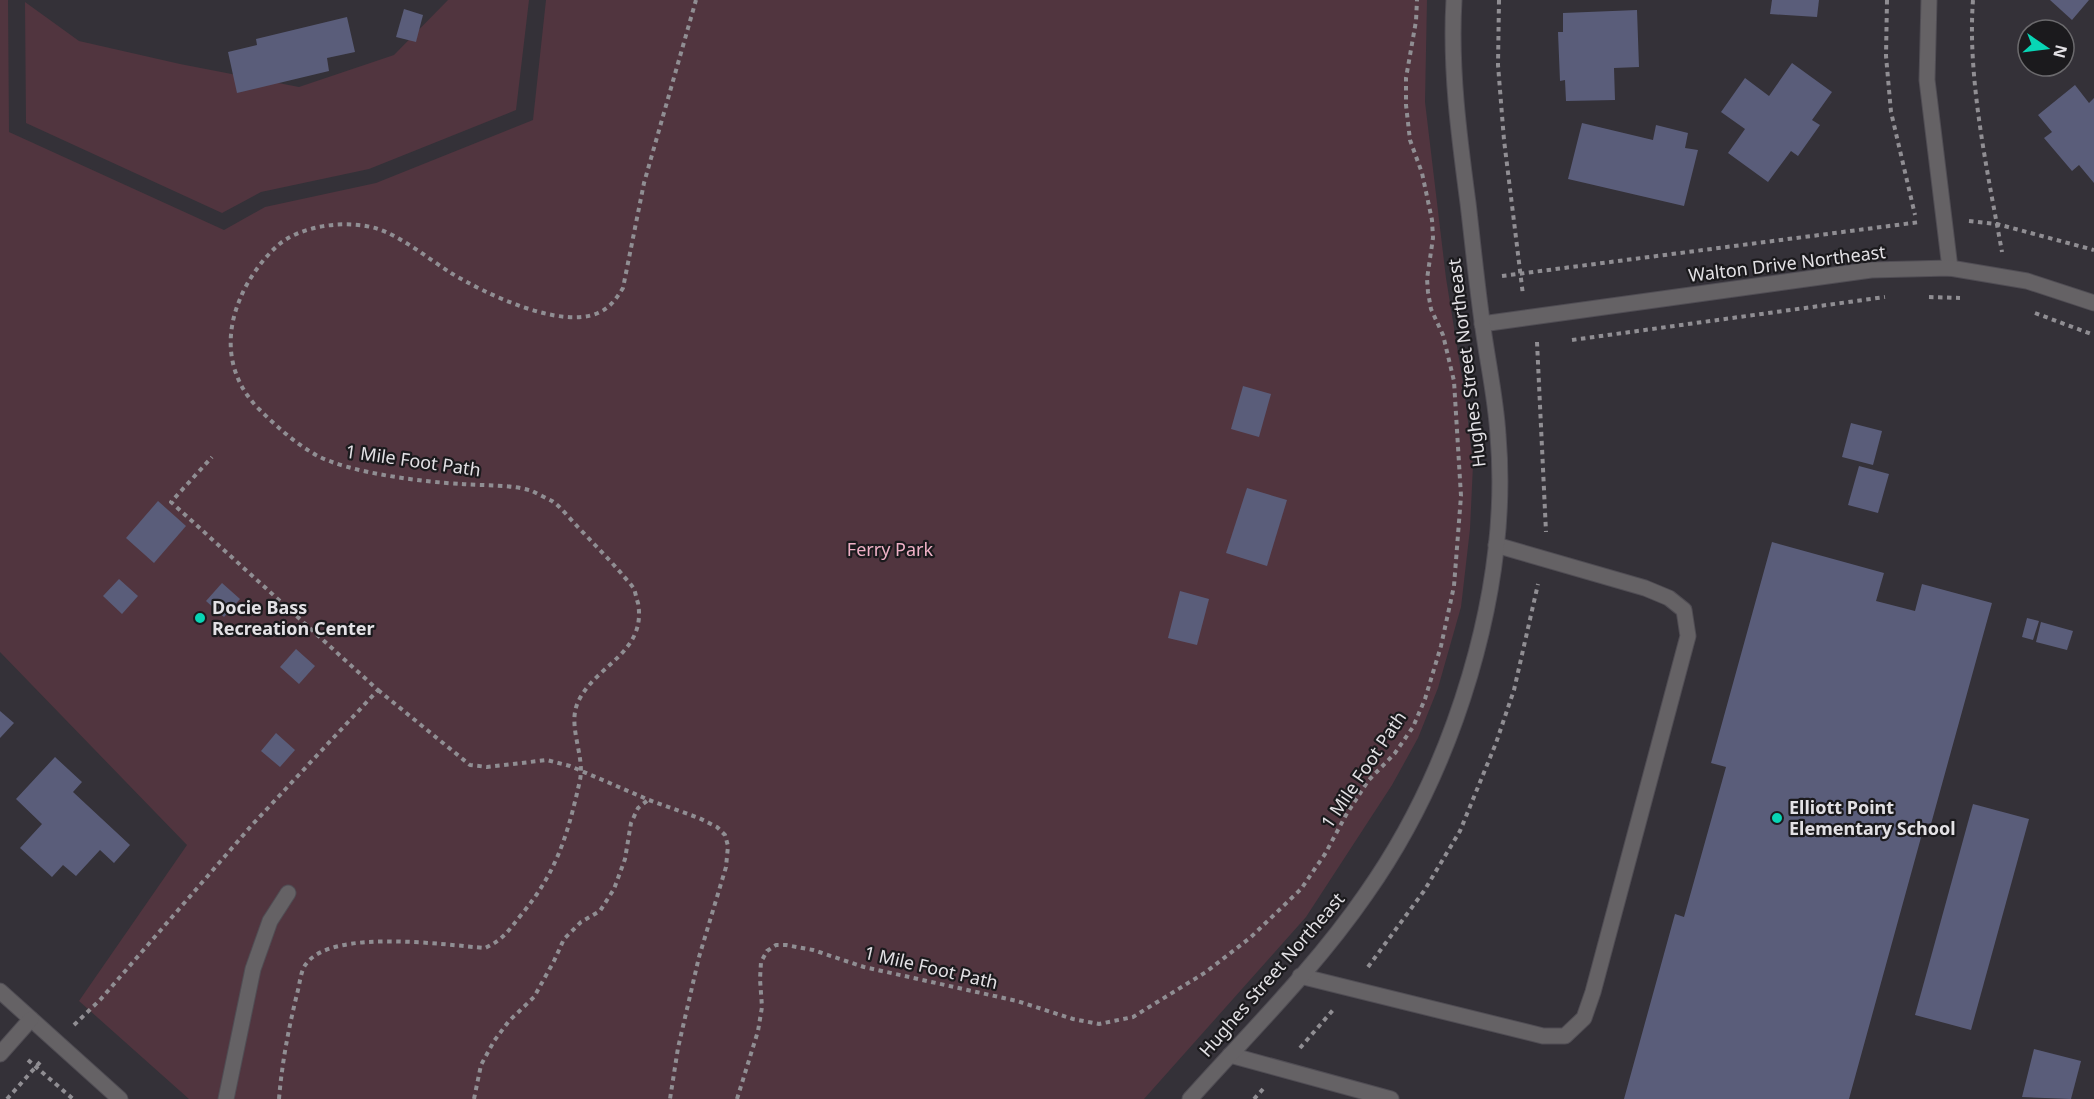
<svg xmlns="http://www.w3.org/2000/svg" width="2094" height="1099" viewBox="0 0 2094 1099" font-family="'Noto Sans',sans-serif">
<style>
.green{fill:#51353f}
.building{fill:#5a5d7a}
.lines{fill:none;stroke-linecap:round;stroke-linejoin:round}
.lane-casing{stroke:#504d54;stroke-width:17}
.street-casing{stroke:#504d54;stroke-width:17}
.path{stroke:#908e93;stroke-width:4;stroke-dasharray:4.5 4.5;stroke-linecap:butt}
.lane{stroke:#656265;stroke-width:15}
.street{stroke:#656265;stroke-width:15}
.poi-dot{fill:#08d5b5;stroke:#1b1a1d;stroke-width:2}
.labels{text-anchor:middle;stroke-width:4.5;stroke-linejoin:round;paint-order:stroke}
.street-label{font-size:18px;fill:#e3e1e5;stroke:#1b1a1d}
.park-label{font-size:18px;fill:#efb1c6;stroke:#1b1a1d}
.poi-label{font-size:18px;font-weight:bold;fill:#e3e1e5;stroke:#1b1a1d;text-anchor:start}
</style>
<rect width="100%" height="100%" fill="#343138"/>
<g class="green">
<path d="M0,0H8L9,132L224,230L265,207L376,183L533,120L546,0H1427L1425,102L1446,278L1465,396L1473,465L1470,529L1461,607L1438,688L1418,738L1392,785L1306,917L1144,1099H189L79,1001L187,845L0,652Z"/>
<path d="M448,0H529L516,110L369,169L261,192L222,213L26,123L25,2L79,41L180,64L299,87L394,55Z"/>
</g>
<g class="building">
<path d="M1772,0H1819L1817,17L1770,14Z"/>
<path d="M2050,0H2089L2072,20Z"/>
<path d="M404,9L423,15L416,42L396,37Z"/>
<path d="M1637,10L1639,67L1614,68L1615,100L1566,101L1565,80L1560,81L1558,32H1563V13Z"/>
<path d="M347,17L355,52L327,58L329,71L237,93L228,52L257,45L256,39Z"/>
<path d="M1792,63L1832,92L1812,120L1820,125L1798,156L1791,151L1768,182L1728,153L1745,129L1721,112L1745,78L1769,96Z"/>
<path d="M2075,85L2089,103L2094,98V183L2079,165L2072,171L2044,138L2052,132L2038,115Z"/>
<path d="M1582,123L1653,140L1656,125L1688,133L1685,148L1698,150L1684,206L1568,179Z"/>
<path d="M1243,386L1271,394L1259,437L1231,429Z"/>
<path d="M1851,423L1882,431L1873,465L1842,457Z"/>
<path d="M1859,466L1889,474L1878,513L1848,505Z"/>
<path d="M1247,488L1287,500L1267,566L1226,553Z"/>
<path d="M158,501L186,526L154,563L126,538Z"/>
<path d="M1772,542L1884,573L1876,601L1915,611L1922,584L1992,603L1931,824L1925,823L1849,1099H1624L1675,914L1684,917L1726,767L1711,763Z"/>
<path d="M119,579L138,596L122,614L103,596Z"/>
<path d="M222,583L240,599L224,617L206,601Z"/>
<path d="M1180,591L1209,599L1197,645L1168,638Z"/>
<path d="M2027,618L2039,621L2033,640L2022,637Z"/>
<path d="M2041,622L2073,631L2067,650L2036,642Z"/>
<path d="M296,649L315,666L299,684L280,667Z"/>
<path d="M0,711L14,723L0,738Z"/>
<path d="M276,733L295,750L280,767L261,751Z"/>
<path d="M55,757L82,782L73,792L130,845L114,863L100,850L76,876L63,865L52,877L20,848L42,824L16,799Z"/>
<path d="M1973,804L2029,819L1971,1030L1915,1015Z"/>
<path d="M2034,1049L2081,1061L2071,1099L2022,1097Z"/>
</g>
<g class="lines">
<defs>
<g id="lane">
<path d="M1300,976L1543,1036H1565L1584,1018L1593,992L1688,636L1684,610L1669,598L1645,588L1496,545"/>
<path d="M1230,1055L1391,1099"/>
<path d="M226,1099L253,969L270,921L288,893"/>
</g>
<g id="street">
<path d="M1929,0L1927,80L1950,268"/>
<path d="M1482,324L1871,270L1950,268L2027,281L2094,303"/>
<path d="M0,991L120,1099"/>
<path d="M0,1054L31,1019"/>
<path d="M1190,1099C1250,1032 1315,968 1366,894C1454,769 1511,589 1498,435C1496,400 1488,364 1483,328C1477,287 1473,245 1468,203C1459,136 1450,68 1454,0"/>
</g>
</defs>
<use href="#lane" class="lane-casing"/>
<use href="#street" class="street-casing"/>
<g class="path">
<path d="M1499,0L1498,65L1504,140L1523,295"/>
<path d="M1887,0L1886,56L1891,112L1915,215"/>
<path d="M1973,0C1967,79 1988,174 2002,252"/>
<path d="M1969,221L1997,224L2094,250"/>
<path d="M1502,276L1920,222"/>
<path d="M1929,297L1960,298"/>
<path d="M2035,313L2094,335"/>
<path d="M1572,340L1885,297"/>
<path d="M1537,342L1546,532"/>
<path d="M378,690L470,765L487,767L547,760L570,766L649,800L699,818L717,827L725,835L728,846L726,867L699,957L678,1048L670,1099"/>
<path d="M1368,967L1424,891L1460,831L1496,743L1514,690L1538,584"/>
<path d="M74,1025L100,1000L252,825L378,690L171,502L212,457"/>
<path d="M1300,1048L1333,1010"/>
<path d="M28,1060L73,1099"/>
<path d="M7,1099L41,1061"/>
<path d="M279,1099C282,1062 289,1026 298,990C300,982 301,970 306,964C332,928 445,945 485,948C503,940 509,930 521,915C557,872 568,834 580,780C585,755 567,726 578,702C595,665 647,653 638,603C637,601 635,591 634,589C631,584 625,578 621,573C607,557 592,542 577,526C569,518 561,507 552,501C546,498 538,494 532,491C511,484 484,486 462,484C423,482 349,473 316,455C295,443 277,427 260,410C229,380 223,339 240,299C247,281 261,261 276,247C299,225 348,219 378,229C402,237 429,259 451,273C484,293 560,330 598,313C610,308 616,299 623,288L644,183L696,0"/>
<path d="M474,1099L481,1065L494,1041L509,1021L534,997L554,961L564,939L581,922L600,911L614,889L625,859L631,823L638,808L648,800"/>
<path d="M737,1099L758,1031L762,1007L760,979L761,962L767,951L776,945H786L813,950L864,967L1017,1001L1073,1019L1099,1024L1133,1017L1206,972L1251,937L1301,889L1325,854L1346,815L1368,781L1395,753L1413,727L1425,699L1441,646L1454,586L1461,496L1454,381L1443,335L1431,309L1428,292L1427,279L1433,238L1432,220L1422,173L1410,140L1406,105V78L1416,21L1417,0"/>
<path d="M1254,1099L1263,1089"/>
</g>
<use href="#lane" class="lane"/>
<use href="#street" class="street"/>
</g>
<g class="poi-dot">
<circle cx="200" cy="618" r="6"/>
<circle cx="1777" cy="818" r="6"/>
</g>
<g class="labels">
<g class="street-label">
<text transform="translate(1787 264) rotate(-7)" y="6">Walton Drive Northeast</text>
<text transform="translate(1467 363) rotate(-97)" y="6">Hughes Street Northeast</text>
<text transform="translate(413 461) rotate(8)" y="6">1 Mile Foot Path</text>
<text transform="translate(1364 770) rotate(-56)" y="6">1 Mile Foot Path</text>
<text transform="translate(931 968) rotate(13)" y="6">1 Mile Foot Path</text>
<text transform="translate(1272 975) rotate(-49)" y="6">Hughes Street Northeast</text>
</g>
<g class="park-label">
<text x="890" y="556">Ferry Park</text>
</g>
<g class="poi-label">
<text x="212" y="614">Docie Bass<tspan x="212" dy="21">Recreation Center</tspan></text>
<text x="1789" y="814">Elliott Point<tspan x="1789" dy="21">Elementary School</tspan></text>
</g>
</g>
<g transform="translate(2046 48) rotate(104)"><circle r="28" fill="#1b1a1d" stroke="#6b6a6d" stroke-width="1.5"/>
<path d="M0-4.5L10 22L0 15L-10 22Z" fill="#08d5b5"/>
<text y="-9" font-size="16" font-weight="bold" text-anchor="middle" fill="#e3e1e5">N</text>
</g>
</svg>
